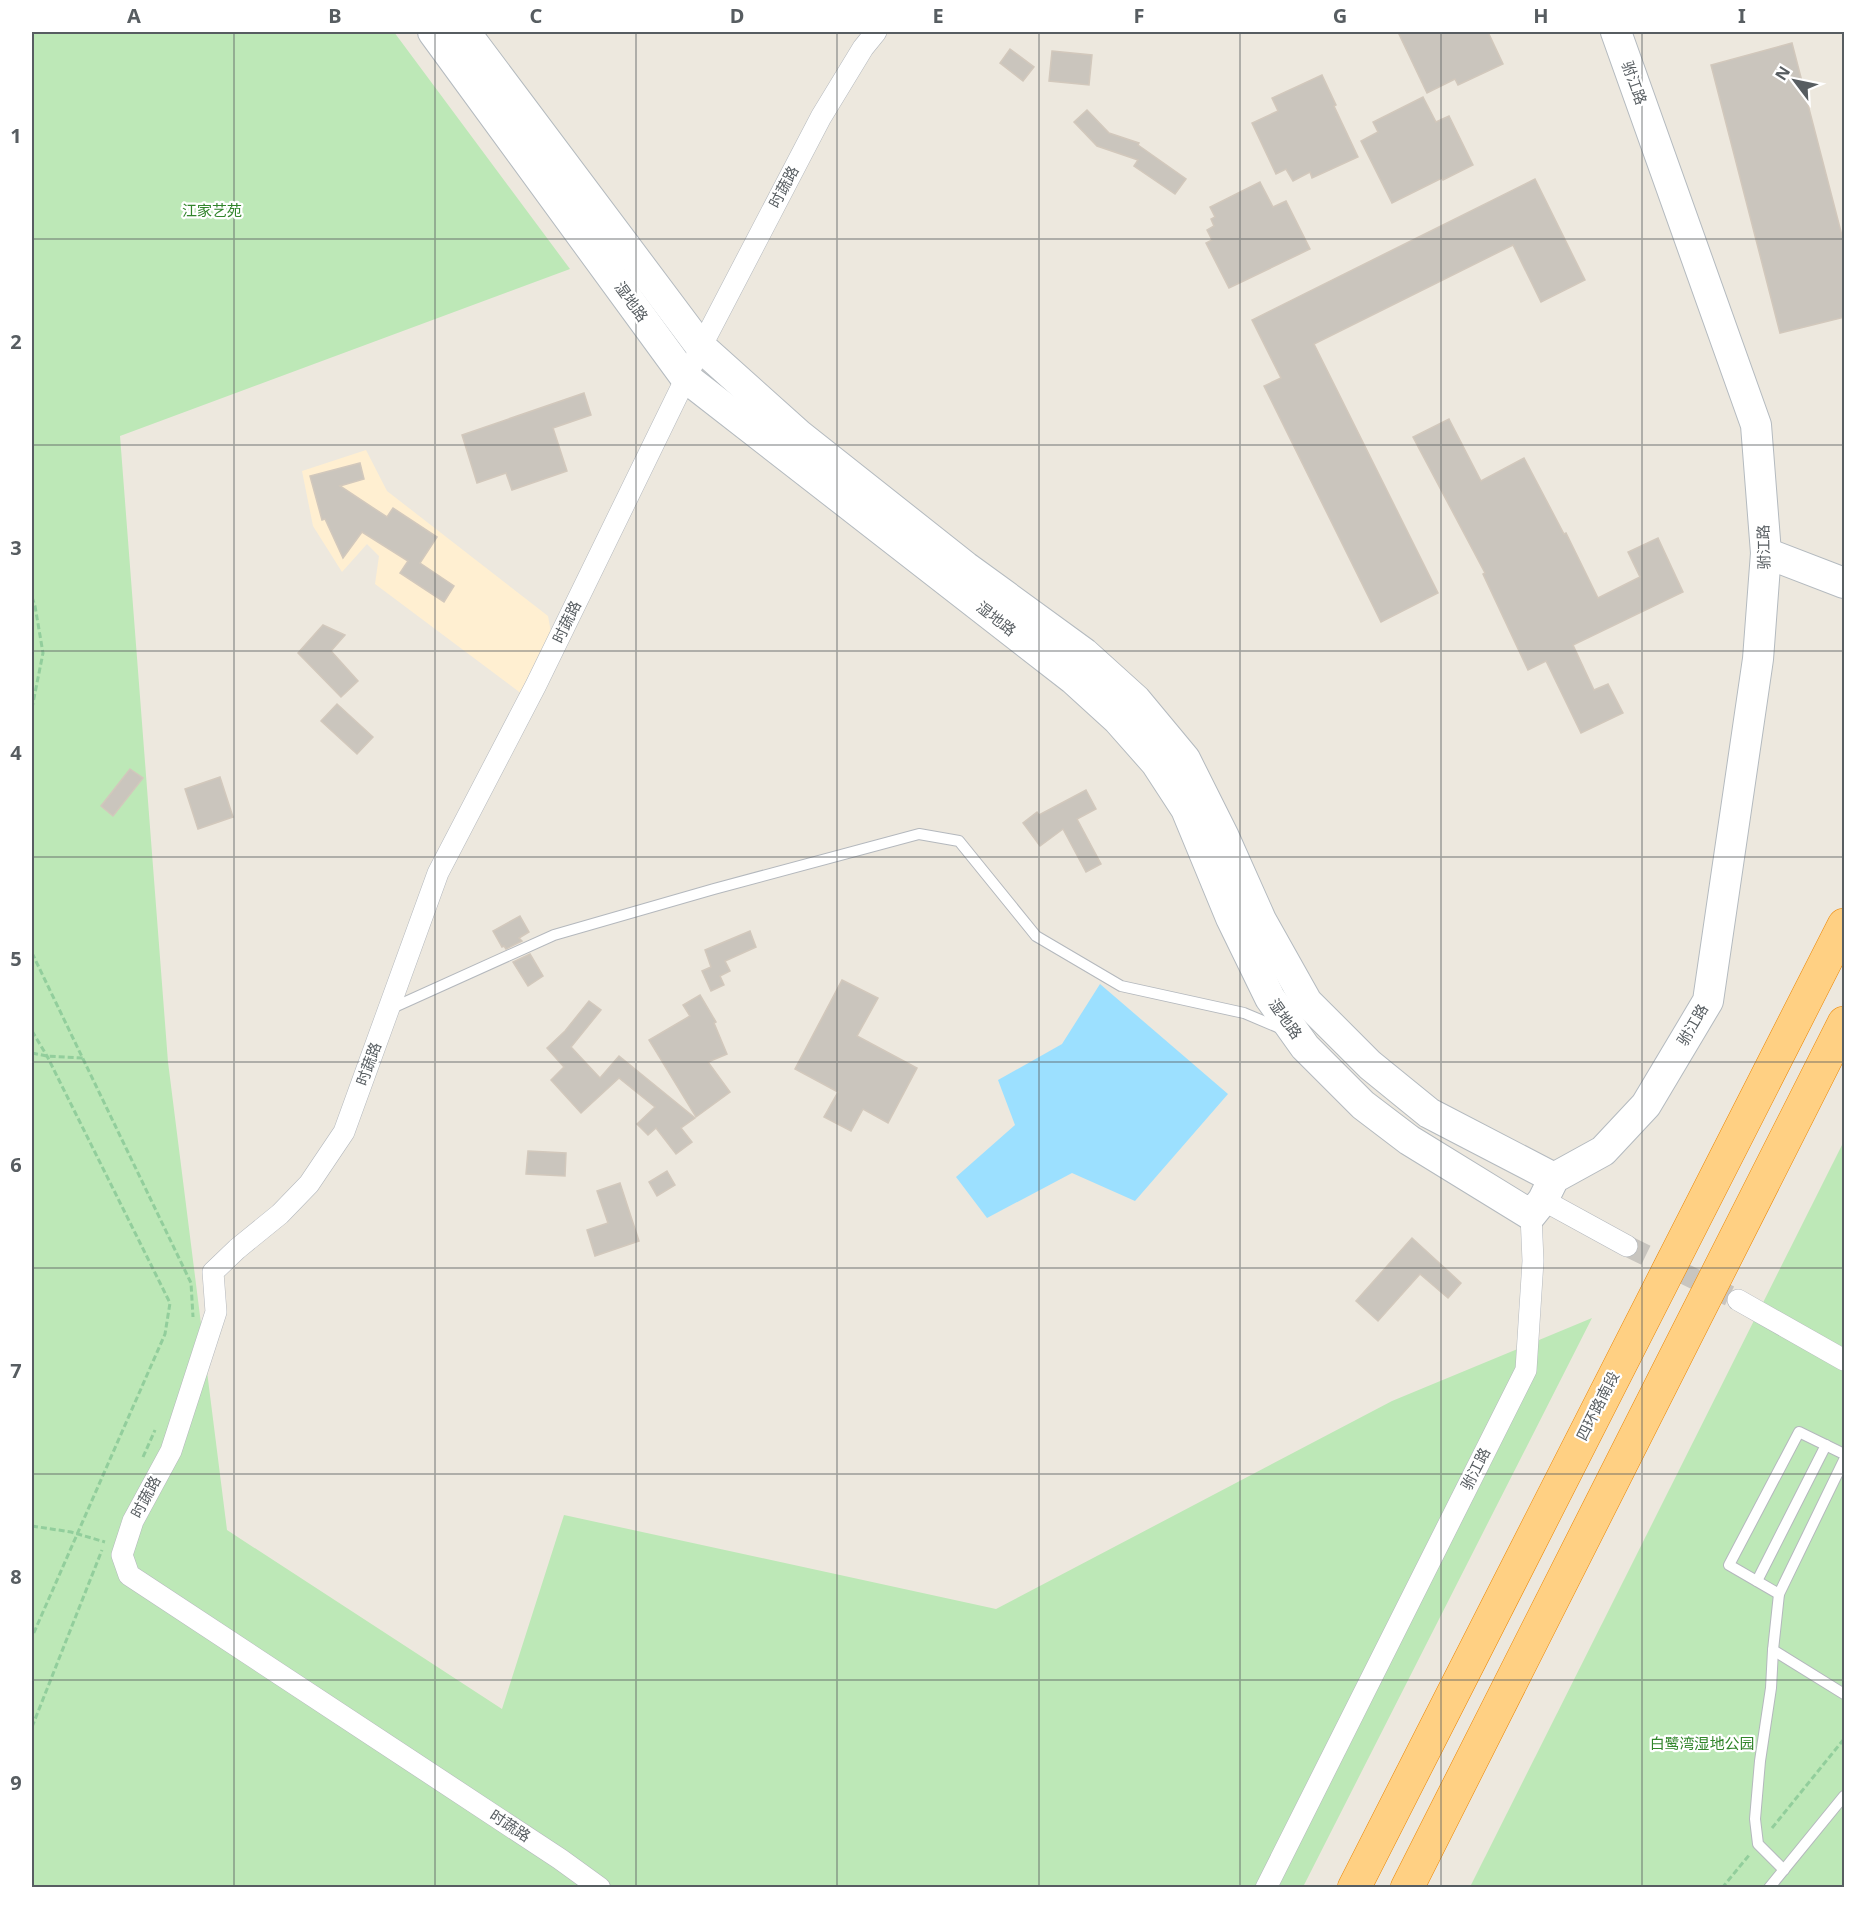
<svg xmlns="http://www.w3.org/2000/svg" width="1876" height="1919" viewBox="0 0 1876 1919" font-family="'Noto Sans','Noto Sans SC',sans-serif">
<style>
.commercial{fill:#ffefd1}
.green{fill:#bde8b7}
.water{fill:#9ce0ff}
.building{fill:#cac5bd;stroke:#d2c8bc;stroke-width:1.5}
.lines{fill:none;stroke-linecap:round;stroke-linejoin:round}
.street-tunnel{stroke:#c8c5bf;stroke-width:21;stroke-dasharray:21 10;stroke-linecap:butt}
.lane-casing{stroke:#b4b8bd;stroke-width:12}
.street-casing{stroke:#b4b8bd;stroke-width:22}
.secondary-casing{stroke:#b4babf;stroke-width:32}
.highway-casing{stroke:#eb8500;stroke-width:34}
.path{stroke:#92ce9c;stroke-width:3;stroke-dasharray:6 3;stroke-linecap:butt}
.lane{stroke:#fff;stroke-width:10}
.street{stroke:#fff;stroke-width:21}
.secondary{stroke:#fff;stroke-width:30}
.highway{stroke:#ffd083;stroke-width:33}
.grid{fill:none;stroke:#575d61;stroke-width:1.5;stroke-opacity:0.55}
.labels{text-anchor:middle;stroke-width:4.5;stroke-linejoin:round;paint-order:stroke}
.street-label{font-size:15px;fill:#575d61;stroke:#fff}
.park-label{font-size:15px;fill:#31852b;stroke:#fff}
.neatline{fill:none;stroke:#575d61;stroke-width:2}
.grid-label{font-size:20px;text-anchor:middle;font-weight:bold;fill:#575d61}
</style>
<rect width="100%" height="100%" fill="#ede8de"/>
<path class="commercial" d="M366,450L387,491L548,616L553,643L522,694L375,584L379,556L367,544L342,572L313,526L302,471Z"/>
<g class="green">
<path d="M32,32H394L570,269L120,436L168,1062L227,1530L502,1709L564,1515L996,1609L1392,1401L1592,1318L1303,1887L32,1888Z"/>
<path d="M1844,1141V1887H1470Z"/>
</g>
<path class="water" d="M1100,984L1228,1094L1135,1201L1072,1173L987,1218L956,1177L1015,1125L998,1080L1062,1044Z"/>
<g class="building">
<path d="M1398,32H1488L1503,64L1458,85L1455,79L1427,93Z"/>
<path d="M1792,43L1845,247V317L1780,333L1711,65Z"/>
<path d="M1010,49L1034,67L1023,81L1000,63Z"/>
<path d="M1052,51L1092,55L1089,85L1049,81Z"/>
<path d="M1322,75L1336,105L1334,106L1358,157L1312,178L1310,172L1293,181L1286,169L1276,174L1252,123L1278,111L1272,98Z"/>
<path d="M1423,97L1436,122L1449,116L1473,165L1443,180L1442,178L1392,203L1361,141L1378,132L1373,122Z"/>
<path d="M1087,110L1109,133L1139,143L1138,145L1186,179L1175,194L1134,166L1138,160L1097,146L1074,122Z"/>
<path d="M1535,179L1585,280L1541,302L1513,245L1314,344L1438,593L1381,622L1264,386L1281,378L1252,320Z"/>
<path d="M1260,182L1273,207L1286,201L1310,249L1229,288L1206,243L1212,240L1207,230L1214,226L1211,219L1215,217L1210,207Z"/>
<path d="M584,393L591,415L553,428L567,471L512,490L506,473L477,483L462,435Z"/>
<path d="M1449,419L1481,481L1524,458L1564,534L1566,533L1598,598L1640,577L1628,552L1658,538L1683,592L1573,645L1594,690L1608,684L1623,713L1581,733L1546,661L1528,670L1483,574L1485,573L1413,437Z"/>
<path d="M360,463L364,479L340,486L387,517L393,508L437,537L420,563L454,586L444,602L400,573L408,561L362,532L343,558L325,519L322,520L310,476Z"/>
<path d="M323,625L345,635L331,651L358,681L341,697L298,653Z"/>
<path d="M337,704L373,737L357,754L321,721Z"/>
<path d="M130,769L143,778L113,816L101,806Z"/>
<path d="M220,777L233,817L198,829L185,789Z"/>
<path d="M1086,790L1096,809L1077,819L1101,864L1086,872L1063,829L1040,846L1023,823L1037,812L1039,815Z"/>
<path d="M520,916L529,932L519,938L522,941L506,949L504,946L502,947L493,931Z"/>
<path d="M750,931L756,947L725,961L730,971L720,976L724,985L711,991L702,971L711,967L705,950Z"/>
<path d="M530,954L543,976L528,986L513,962Z"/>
<path d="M842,980L878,998L857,1036L917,1068L888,1123L863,1109L851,1131L824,1117L838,1092L795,1069Z"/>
<path d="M700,995L716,1022L714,1023L727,1054L708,1062L730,1092L696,1117L649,1040L690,1016L683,1005Z"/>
<path d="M589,1001L601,1010L571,1047L600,1078L619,1056L695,1118L681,1128L692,1142L676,1154L656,1128L648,1135L637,1124L655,1107L619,1078L581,1113L551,1080L564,1067L547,1048L565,1031Z"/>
<path d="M528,1151L566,1153L565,1176L526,1174Z"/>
<path d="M667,1171L675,1185L657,1196L649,1182Z"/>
<path d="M620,1183L639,1241L595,1256L587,1230L608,1223L597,1191Z"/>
<path d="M1412,1238L1461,1283L1448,1298L1420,1274L1378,1321L1356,1301Z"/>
</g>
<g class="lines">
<path class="street-tunnel" d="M1627,1246L1738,1300"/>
<defs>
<g id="lane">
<path d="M390,1009L554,935L714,889L919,834L959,841L1036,936L1121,986L1244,1013L1282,1029"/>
<path d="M1844,1460L1779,1594L1773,1650L1844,1694"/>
<path d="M1757,1581L1826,1445"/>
<path d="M1779,1594L1729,1565L1799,1432L1844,1454"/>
<path d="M1773,1650L1771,1688L1760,1761L1755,1819L1758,1844L1784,1870"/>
<path d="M1769,1888L1844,1796"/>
</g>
<g id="street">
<path d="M1543,1200L1627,1246"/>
<path d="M1738,1300L1844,1360"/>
<path d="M600,1888L560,1859L129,1575L122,1555L133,1521L171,1451L216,1312L213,1272L237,1249L280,1214L309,1184L344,1132L438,873L536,685L701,347L821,117L863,48L876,32"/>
<path d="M1266,1888L1526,1370L1533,1261L1531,1215"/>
</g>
<g id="secondary">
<path d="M433,32L685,377L1073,679L1118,720L1156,763L1186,809L1231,918L1270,998L1305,1047L1363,1105L1409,1140L1531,1215L1543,1200L1554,1178L1603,1151L1646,1105L1708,1001L1758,659L1766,553L1756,425L1616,32"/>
<path d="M465,32L701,347L798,434L966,567L1084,653L1136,700L1185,759L1224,837L1261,920L1307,1002L1370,1065L1429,1113L1554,1178"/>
<path d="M1766,553L1844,583"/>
</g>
<g id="highway">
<path d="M1354,1888L1844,925"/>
<path d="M1407,1888L1844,1023"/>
</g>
</defs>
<use href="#lane" class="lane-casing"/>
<use href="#street" class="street-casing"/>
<use href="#secondary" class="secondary-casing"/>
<use href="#highway" class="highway-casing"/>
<g class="path">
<path d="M32,597L35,606L43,653L32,708"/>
<path d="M32,953L191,1283L193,1317"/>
<path d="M32,1031L47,1056L170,1303L165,1334L32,1637"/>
<path d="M32,1053L47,1056L83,1058"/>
<path d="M143,1457L155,1430"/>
<path d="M32,1526L71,1532L105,1542"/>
<path d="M32,1727L102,1550"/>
<path d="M1772,1828L1844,1739"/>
<path d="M1722,1888L1750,1854"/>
</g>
<use href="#lane" class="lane"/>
<use href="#street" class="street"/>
<use href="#secondary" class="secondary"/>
<use href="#highway" class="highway"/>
</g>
<path class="grid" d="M234,32V1888M435,32V1888M636,32V1888M837,32V1888M1039,32V1888M1240,32V1888M1441,32V1888M1642,32V1888M32,239H1844M32,445H1844M32,651H1844M32,857H1844M32,1062H1844M32,1268H1844M32,1474H1844M32,1680H1844"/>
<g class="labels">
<g class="street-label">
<text transform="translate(1634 83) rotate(70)" y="5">驸江路</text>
<text transform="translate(784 187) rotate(-62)" y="5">时蔬路</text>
<text transform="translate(631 302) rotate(54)" y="5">湿地路</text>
<text transform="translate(1764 547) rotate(-91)" y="5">驸江路</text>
<text transform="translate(996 619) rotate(38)" y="5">湿地路</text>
<text transform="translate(567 622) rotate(-64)" y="5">时蔬路</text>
<text transform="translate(1285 1019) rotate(55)" y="5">湿地路</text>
<text transform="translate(1693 1025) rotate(-60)" y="5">驸江路</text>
<text transform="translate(369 1064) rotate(-70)" y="5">时蔬路</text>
<text transform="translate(1598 1406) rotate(-63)" y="5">四环路南段</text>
<text transform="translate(1476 1469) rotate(-63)" y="5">驸江路</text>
<text transform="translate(146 1497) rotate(-62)" y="5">时蔬路</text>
<text transform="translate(510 1826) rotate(33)" y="5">时蔬路</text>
</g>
<g class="park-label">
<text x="212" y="216">江家艺苑</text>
<text x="1702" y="1749">白鹭湾湿地公园</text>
</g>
</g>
<rect width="1876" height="1919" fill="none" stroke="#ffffff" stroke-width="66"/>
<g transform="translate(1795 81) rotate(302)" stroke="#ffffff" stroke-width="4.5" paint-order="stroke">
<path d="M0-4.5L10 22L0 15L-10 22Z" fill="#575d61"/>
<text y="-9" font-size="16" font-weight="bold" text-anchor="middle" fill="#575d61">N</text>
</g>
<rect x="33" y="33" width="1810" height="1853" class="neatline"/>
<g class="grid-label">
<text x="134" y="23">A</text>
<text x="335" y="23">B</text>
<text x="536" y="23">C</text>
<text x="737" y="23">D</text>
<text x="938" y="23">E</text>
<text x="1139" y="23">F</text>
<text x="1340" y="23">G</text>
<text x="1541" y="23">H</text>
<text x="1742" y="23">I</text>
<text x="16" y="143">1</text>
<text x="16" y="349">2</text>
<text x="16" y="555">3</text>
<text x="16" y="760">4</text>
<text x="16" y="966">5</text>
<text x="16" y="1172">6</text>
<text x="16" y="1378">7</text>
<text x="16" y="1584">8</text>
<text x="16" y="1790">9</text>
</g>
</svg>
